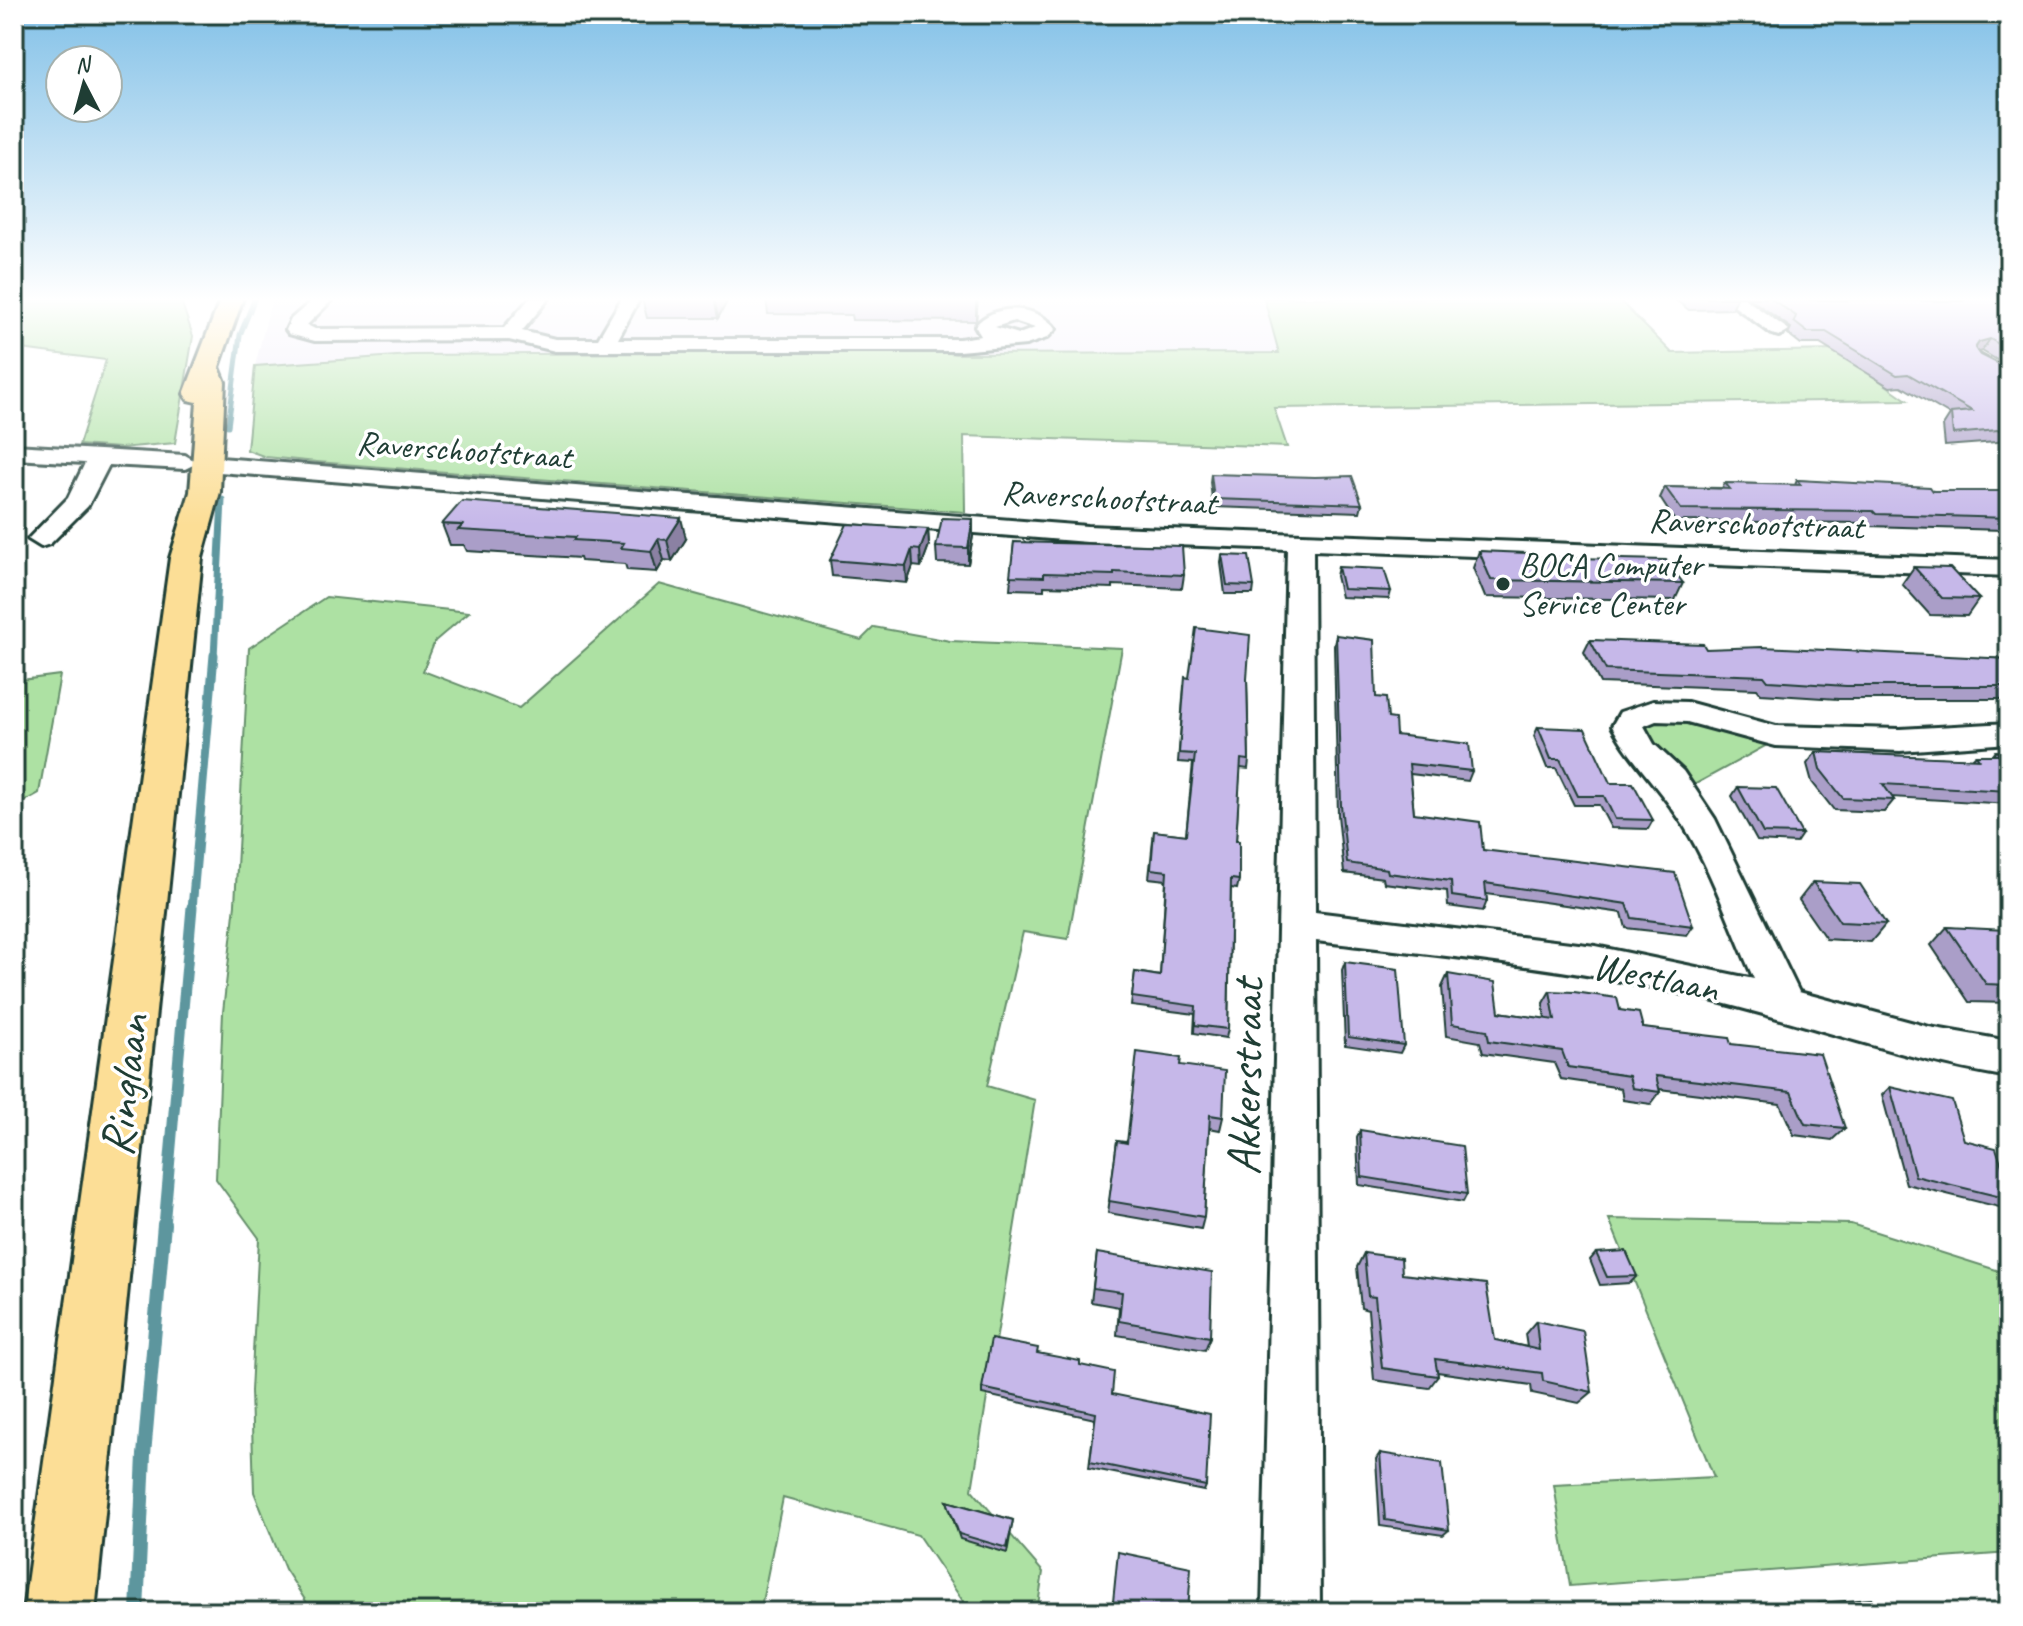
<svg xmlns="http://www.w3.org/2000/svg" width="2023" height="1626" viewBox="0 0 2023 1626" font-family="Caveat,sans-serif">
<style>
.built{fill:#eeeaf8}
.green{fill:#ade1a3;stroke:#668f6c;stroke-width:2}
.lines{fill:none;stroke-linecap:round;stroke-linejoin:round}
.stream-far4{stroke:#5d969e;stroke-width:5}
.stream-far3{stroke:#5d969e;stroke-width:7}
.stream-far2{stroke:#5d969e;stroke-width:9}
.stream-far1{stroke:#5d969e;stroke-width:11}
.stream{stroke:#5d969e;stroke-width:14}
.minor-casing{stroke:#1f3d34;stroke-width:6}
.major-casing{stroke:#1f3d34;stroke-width:6}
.minor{fill:#fff;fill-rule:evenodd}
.major{fill:#fcde96;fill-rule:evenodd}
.wall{fill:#aa9ec8;stroke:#1f3d34;stroke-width:2}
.shaded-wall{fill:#8b81a3;stroke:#1f3d34;stroke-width:2}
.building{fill:#c6b8e9;stroke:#1f3d34;stroke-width:2}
.poi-dot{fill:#1f3d34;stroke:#fff;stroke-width:3}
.labels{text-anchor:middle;stroke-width:7;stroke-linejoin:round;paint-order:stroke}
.far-street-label{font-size:34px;fill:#1f3d34;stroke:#fff}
.far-poi-label{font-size:34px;fill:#1f3d34;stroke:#fff;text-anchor:start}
.street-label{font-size:40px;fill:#1f3d34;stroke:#fff}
.near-street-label{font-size:48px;fill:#1f3d34;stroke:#fff}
</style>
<rect width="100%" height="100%" fill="#fff"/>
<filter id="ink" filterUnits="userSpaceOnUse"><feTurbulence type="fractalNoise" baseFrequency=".0125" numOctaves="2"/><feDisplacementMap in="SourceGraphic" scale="16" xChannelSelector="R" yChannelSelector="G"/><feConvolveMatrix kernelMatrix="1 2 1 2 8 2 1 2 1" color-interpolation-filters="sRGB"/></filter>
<g filter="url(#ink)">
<path class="built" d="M272,298H1264L1279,353L955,354L938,351L411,355L255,366Z"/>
<g class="green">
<path d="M14,298H180L193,336L175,443L120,448L79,445L106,360L14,348Z"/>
<path d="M1264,298H1617L1672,353L1836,350L1907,400L1274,408L1287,447L964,436L965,512L317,462L266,457L247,450L255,366L411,355L938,351L955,354L1279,353Z"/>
<path d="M659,584L861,640L874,627L950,641L1122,648L1068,939L1023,932L987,1086L1035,1100L972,1490L1043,1572L1038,1605L967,1607L918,1535L783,1498L760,1612H313L285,1569L254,1492L251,1391L259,1238L216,1179L223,1012L235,904L249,648L326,597L469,612L435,641L423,671L519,708Z"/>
<path d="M60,675L39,793L14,807V681Z"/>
<path d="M1697,717L1769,744L1692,786L1658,754L1638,722Z"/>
<path d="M1609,1219L1851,1224L2009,1274V1553L1570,1586L1554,1485L1714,1477Z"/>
</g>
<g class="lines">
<path class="stream-far4" d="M228,426L240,335L255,298"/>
<path class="stream-far3" d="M214,657L222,500"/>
<path class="stream-far2" d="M192,909L214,655"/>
<path class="stream-far1" d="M164,1226L192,907"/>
<path class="stream" d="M137,1612L144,1455L164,1224"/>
<defs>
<g id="minor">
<path d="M315,298H334L307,325L315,329L504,328L530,298H549L522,331L555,339H598L622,298H640L618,339H959L981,336L975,326C994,302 1039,305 1056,329L1047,338L1026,345L959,351H555L509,340L315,341L289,334L286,330L291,319ZM1014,321L1035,328L1019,334L995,327Z"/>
<path d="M1723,298H1744L1789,330L1779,336L1772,334Z"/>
<path d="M14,445L185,455L197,462L207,457L1087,526L2009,560V576L1313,550L1315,912L1595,946L1754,979C1731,929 1713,873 1684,826C1662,790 1632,763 1612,726L1620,712L1653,701L1687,702L1776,726L1900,729L2009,723V743L1900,751L1776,746L1687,722L1656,721L1644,726L1654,744L1683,771L1715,819L1799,992L1929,1027L2009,1041V1077C1901,1060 1799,1020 1693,996C1569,967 1442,956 1316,941L1320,1612H1262L1287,549L1087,542L207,471L195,464L185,469L109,465L88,506L50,544L41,547L28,539L68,498L85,463L14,459Z"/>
</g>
<path id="major" d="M221,298H243L219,367L225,382L220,492L202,558L95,1612H23L170,558L190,492L197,402L188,400L184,394Z"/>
</defs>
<use href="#minor" class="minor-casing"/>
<use href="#major" class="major-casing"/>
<use href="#minor" class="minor"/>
<use href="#major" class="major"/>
</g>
<g class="wall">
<path d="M642,298H729L718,318H647Z"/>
<path d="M766,298H978L976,321L852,320L851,315L768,314Z"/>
<path d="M1673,298H1737L1732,309L1689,310Z"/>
<path d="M1749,298H1806L1811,300L1953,301L1955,298H2009V367L1982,351L1978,352L2009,369V441L1945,446L1943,426L1950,415L1901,386L1890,387L1820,344H1801L1788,334L1791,328Z"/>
<path d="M1211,474L1362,504L1360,512L1213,507L1210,482Z"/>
<path d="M1797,480L1933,491H2009V535L2003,530L1869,526L1866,523L1675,521L1660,498L1665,487L1722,488L1725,483L1795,485Z"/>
<path d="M442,524L686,539L672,561L664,560L657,572L627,570L625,564L581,561L580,558L467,551L464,545H450Z"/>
<path d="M928,529L929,545L921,567L913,566L907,583L832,576L830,560Z"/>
<path d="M973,536L968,564L937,563L936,547Z"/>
<path d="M1014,542L1184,575L1182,588L1113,585V588L1044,586V590L1010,589Z"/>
<path d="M1479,551L1529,557L1683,583L1675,600L1485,597L1473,568Z"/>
<path d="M1222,555L1254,586L1253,594H1225L1221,563Z"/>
<path d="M1338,567L1391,591L1389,599L1341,597L1336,576Z"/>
<path d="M1914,567L1979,599L1967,616L1930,615L1902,584Z"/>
<path d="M1336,635L1376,697L1396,735L1472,771L1468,781L1410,774L1414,813L1483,850L1693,926L1687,935L1626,928L1622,913L1486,894L1487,901L1483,911L1448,906L1447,891L1384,883L1383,878L1344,873L1338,815L1334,645Z"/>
<path d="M1590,640L1706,649L2009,659V699H1838L1761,694L1757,689L1600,683L1584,652Z"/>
<path d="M1247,679L1249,760L1248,769L1240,768L1236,841L1239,880L1237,889L1231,888L1228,1029L1226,1038L1194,1033L1195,1014L1131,1006L1135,972L1160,976L1166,880L1149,878L1154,831L1186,835L1193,763L1178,762L1184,686Z"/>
<path d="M1538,727L1610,783L1653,820L1648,829L1611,828L1599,805H1574L1556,768H1547L1534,736Z"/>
<path d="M1996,751H2009V804L1892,797L1894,800L1884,812L1834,810L1812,782L1807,764L1816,752L1972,759L1976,755H1993Z"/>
<path d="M1738,787L1802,834L1796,843L1757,841L1732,796Z"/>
<path d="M1813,882L1886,924L1871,942L1826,939L1799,900Z"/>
<path d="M1947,927L2009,935V1003L1969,1002L1931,945Z"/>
<path d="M1345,962L1404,1045L1400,1053L1345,1045L1342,970Z"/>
<path d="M1448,974L1499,1012L1545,1019L1543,1003L1550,991L1620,1010L1643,1028L1731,1044L1845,1128L1832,1140L1794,1135L1780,1104L1659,1089L1660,1092L1651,1104L1623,1100L1621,1088L1561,1079L1554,1063L1483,1053L1480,1042L1446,1036L1442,987Z"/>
<path d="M1180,1065L1223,1117L1220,1130L1209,1128L1204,1217L1201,1229L1108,1213L1117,1141L1126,1142Z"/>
<path d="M1890,1087L1964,1140L2009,1186V1204L2003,1208L1906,1184L1882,1095Z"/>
<path d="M2009,1111V1130L2001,1118Z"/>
<path d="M1360,1130L1467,1194L1463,1202L1359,1185L1357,1138Z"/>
<path d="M1097,1253L1210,1337L1205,1350L1117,1335L1119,1307L1091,1302Z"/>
<path d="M1364,1253L1402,1274L1495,1340L1527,1347L1525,1334L1536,1321L1592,1392L1579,1403L1532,1393L1531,1385L1437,1372L1438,1376L1429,1388L1374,1380L1368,1310L1361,1308L1357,1267Z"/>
<path d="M1596,1253L1637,1276L1630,1283L1600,1285L1590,1260Z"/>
<path d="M1037,1353L1080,1365L1206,1486L1204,1491L1089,1468L1095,1419L982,1394V1388Z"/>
<path d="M1380,1453L1449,1530L1443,1535L1380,1526L1376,1459Z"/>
<path d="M947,1501L1013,1520L1007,1553L960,1539Z"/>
<path d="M1819,1603L1879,1612H1811L1809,1607Z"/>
</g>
<g class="shaded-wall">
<path d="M714,298H729L718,318Z"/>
<path d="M976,298H978L976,321Z"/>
<path d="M1990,339L1982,351L1972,354L1979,342Z"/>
<path d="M681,518L686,539L672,561L667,540Z"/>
<path d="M973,519V536L968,564V548Z"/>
<path d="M928,529L929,545L921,567L920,550Z"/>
<path d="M658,539L664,560L657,572L651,551Z"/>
<path d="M912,549L913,566L907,583L906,566Z"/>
</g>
<g class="building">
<path d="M1770,298H1806L1811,300L1965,301L1957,298H2009V350L1990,339L1979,342L1975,348L1979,354L2009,369V429L1953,434L1951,413L1972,411L1908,374L1897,375L1826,332H1807L1794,322L1796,316Z"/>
<path d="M1211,474L1315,477L1352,476L1362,504L1214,499Z"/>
<path d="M1797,480L1930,487L1933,491H2009V518L1876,514L1873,511L1681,509L1665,487L1730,489L1725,483L1801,485Z"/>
<path d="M462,501L681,518L667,540L658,539L651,551L621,548L624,543L574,540L576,537L458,530L463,525L442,524Z"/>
<path d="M942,518L973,519L968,548L936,547Z"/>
<path d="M847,524L928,529L920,550L912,549L906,566L830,560Z"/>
<path d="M1014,542L1182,546L1184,575L1114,572V575L1044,573V577L1010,576Z"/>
<path d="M1479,551L1527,553L1529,557L1666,560L1683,583L1491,580Z"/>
<path d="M1222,555L1249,556L1254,586L1227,585Z"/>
<path d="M1338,567L1384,569L1391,591L1343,589Z"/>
<path d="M1914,567L1950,568L1979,599L1942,598Z"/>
<path d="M1196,628L1250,635L1247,679L1249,760L1241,759L1236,841H1239V880L1231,879L1228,1029L1195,1025L1196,1006L1132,997L1135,972L1160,976L1167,871L1151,869L1154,831L1186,835L1195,754L1179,753L1185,677L1189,678Z"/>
<path d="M1336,635L1374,640L1376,697L1386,698L1388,718L1395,719L1396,735L1469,744L1472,771L1409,764L1414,813L1480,822L1483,850L1675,873L1693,926L1632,918L1627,904L1485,883L1487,901L1452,896L1451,881L1388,873L1387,869L1347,863L1341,805Z"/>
<path d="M1590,640L1703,644L1706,649L1762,647L2009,659V686H1846L1768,681L1764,676L1606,670Z"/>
<path d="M1538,727L1585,729L1610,783H1633L1653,820L1615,819L1604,796H1578L1560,759H1551Z"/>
<path d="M1996,751H2009V791L1883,784L1894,800L1843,798L1820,769L1816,752L1979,759L1976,755H2000Z"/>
<path d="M1738,787L1776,788L1802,834L1763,833Z"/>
<path d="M1813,882L1860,884L1886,924L1840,922Z"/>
<path d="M1947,927L2006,930L2009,935V985L1986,984Z"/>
<path d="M1345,962L1398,969L1404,1045L1348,1037Z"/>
<path d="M1448,974L1495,982L1499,1012L1555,1020L1550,991L1574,992L1617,998L1620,1010L1639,1013L1643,1028L1729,1038L1731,1044L1820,1054L1845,1128L1805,1124L1791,1092L1656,1076L1660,1092L1632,1088L1629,1076L1568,1067L1562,1051L1489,1041L1487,1030L1452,1024Z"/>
<path d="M1137,1052L1181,1058L1180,1065L1225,1071L1223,1117L1210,1115L1204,1217L1109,1201L1117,1141L1127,1143Z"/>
<path d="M1890,1087L1952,1101L1964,1140L1996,1148L2009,1186V1199L1915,1176Z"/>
<path d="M1360,1130L1462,1146L1467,1194L1362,1177Z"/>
<path d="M1626,1251L1637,1276L1607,1277L1596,1253Z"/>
<path d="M1097,1253L1212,1272L1210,1337L1119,1321L1122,1292L1093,1288Z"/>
<path d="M1364,1253L1401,1258L1402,1274L1486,1284L1495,1340L1539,1350L1536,1321L1583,1331L1592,1392L1543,1381L1542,1373L1435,1359L1438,1376L1382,1368L1375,1297L1368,1296Z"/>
<path d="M991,1339L1038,1348L1037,1353L1080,1361V1365L1114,1372L1112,1394L1210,1414L1206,1486L1090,1462L1096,1413L982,1388Z"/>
<path d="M1380,1453L1442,1463L1449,1530L1385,1520Z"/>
<path d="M947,1501L1013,1520L1007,1548L959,1534Z"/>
<path d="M1118,1552L1191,1567L1188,1612H1112Z"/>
<path d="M1872,1599L1879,1612H1823L1819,1603Z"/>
<path d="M1388,1606L1414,1612H1388Z"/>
</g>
</g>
<linearGradient id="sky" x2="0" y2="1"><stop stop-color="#81c0e7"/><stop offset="0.57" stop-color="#fff"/><stop offset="1" stop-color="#fff" stop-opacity="0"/></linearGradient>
<rect width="2023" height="525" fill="url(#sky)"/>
<circle class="poi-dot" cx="1503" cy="584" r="8"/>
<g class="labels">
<g class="far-street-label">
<text transform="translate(464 449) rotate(4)" y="12">Raverschootstraat</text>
<text transform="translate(1109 497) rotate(3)" y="12">Raverschootstraat</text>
<text transform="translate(1756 523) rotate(2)" y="12">Raverschootstraat</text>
</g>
<g class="far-poi-label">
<text x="1519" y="576">BOCA Computer<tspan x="1519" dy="39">Service Center</tspan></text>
</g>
<g class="street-label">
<text transform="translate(1656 976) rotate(11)" y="14">Westlaan</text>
</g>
<g class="near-street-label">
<text transform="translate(1244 1077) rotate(-89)" y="17">Akkerstraat</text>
<text transform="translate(123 1085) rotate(-83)" y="17">Ringlaan</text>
</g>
</g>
<rect width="2023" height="1626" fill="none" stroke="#fff" stroke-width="48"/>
<rect x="24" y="24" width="1975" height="1578" fill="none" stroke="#1f3d34" stroke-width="3" filter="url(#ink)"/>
<g transform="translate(84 84) rotate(354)"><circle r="38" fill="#ffffff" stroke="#a5b1ae" stroke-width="2"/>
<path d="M0-6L14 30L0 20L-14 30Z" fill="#1f3d34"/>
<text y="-12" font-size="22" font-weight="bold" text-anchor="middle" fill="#1f3d34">N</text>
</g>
</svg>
